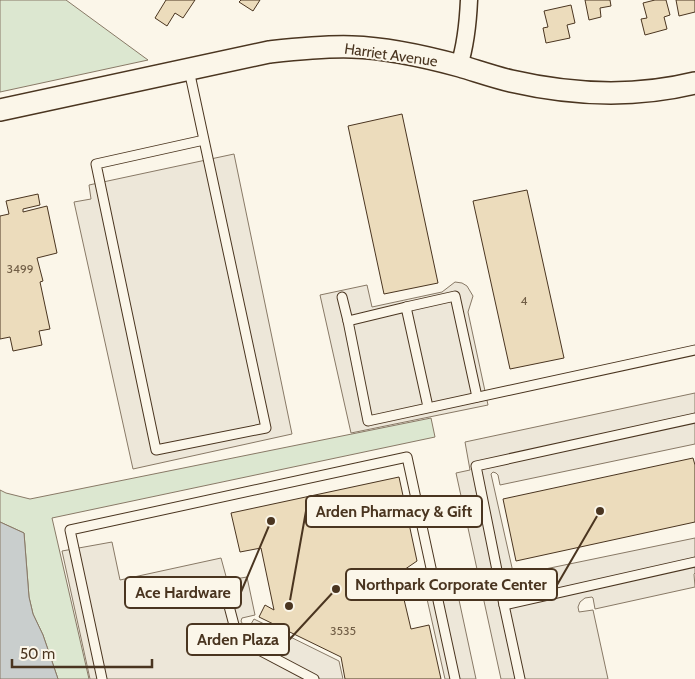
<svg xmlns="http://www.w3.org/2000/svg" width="695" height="679" viewBox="0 0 695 679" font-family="Cabin,sans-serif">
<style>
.green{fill:#dce7d0;stroke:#887966}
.parking{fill:#ede7d9;stroke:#887966}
.water{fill:#c9cecd;stroke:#887966}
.building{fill:#ecdcbc;stroke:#4a3520}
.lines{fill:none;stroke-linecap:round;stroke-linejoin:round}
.service-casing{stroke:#4a3520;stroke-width:11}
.minor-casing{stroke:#4a3520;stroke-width:19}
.tertiary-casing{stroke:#4a3520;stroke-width:24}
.service{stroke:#fbf6e9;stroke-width:9}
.minor{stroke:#fbf6e9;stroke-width:16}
.tertiary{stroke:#fbf6e9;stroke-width:21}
.labels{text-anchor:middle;stroke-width:4;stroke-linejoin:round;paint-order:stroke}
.number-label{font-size:12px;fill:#725f47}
.street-label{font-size:15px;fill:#4a3520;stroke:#fbf6e9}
.leader{fill:none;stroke:#4a3520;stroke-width:2}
.callout-dot{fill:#4a3520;stroke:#fbf6e9;stroke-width:2}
.callout{fill:#fbf6e9;stroke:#4a3520;stroke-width:2}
.callout-label{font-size:16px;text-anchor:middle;font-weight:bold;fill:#4a3520}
</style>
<rect width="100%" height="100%" fill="#fbf6e9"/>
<g class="green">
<path d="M0,0H66L148,60L0,92Z"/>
<path d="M431,418L435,437L52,518L89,679H58L43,635L33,614L29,597L24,533L0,522V490L6,493L30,499Z"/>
</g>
<g class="parking">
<path d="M234,154L292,434L133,469L74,202L91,199L89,185Z"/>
<path d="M455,282L462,283L467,286L473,296L468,312L488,405L351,433L320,295L367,285L372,307L442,292Z"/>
<path d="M695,393V444L500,485L498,475L496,473L493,472L491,474L517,590L525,588L521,574L695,538V573L694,574L695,587L595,609L593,598L592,597L585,598L580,602L578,607L579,612L593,610L608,679H501L456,473L470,470L465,442Z"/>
<path d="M112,542L120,580L221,558L227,580H229L247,577L255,615L242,618L241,621L245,629H248L254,619L339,661L343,679H90L62,551Z"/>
<path d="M456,586L476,679H445L427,599L440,597L439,590Z"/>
</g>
<path class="water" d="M0,522L24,533L29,597L33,614L43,635L58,679H0Z"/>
<g class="building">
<path d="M166,0H195L183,18L175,13L167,26L155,18Z"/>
<path d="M241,0H260L253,11L239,2Z"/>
<path d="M585,0H610L611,6L600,8L601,17L589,20Z"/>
<path d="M655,0H666L670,15L664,17L667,29L645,35L641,19L647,18L643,3Z"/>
<path d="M676,0H695V12L679,16Z"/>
<path d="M571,5L575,23L567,25L570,38L546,43L543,28L548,27L544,11Z"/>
<path d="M402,114L438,283L384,294L348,126Z"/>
<path d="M527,190L564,358L510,369L473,201Z"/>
<path d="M38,194L40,205L23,209V212L47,206L57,253L37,258L43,281L40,282L50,329L39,331L42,345L13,351L10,337L0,339V216L9,214L6,201Z"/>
<path d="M693,458L695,465V522L516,561L503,499Z"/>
<path d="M399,477L417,561L398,574L411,629L429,625L441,679H345L341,657L259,617L265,605L274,610L261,548L240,552L231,513Z"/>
</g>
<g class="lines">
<defs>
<g id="service">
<path d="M189,70L266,428L156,450L96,164L204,140"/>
<path d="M342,297L348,321"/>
<path d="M406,307L455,296L477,397"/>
<path d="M428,407L406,307L348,321L368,421L695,350"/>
<path d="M225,591L234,625L240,640L314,679"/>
<path d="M504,605L695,562"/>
<path d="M102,679L70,530L407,457L455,679"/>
<path d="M520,679L504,605L476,466L695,418"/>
</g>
<path id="minor" d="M459,66C466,44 468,23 469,0"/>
<path id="tertiary" d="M0,110L269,52C297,49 324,46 352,47C387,48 427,57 460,66C477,71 494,77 511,81C572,95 634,98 695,83"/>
</defs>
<use href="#service" class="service-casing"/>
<use href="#minor" class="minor-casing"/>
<use href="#tertiary" class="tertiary-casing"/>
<use href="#service" class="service"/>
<use href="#minor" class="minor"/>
<use href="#tertiary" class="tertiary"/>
</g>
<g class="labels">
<g class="number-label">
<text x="20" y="273">3499</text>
<text x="524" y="305">4</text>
<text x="343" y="635">3535</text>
</g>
<g class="street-label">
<text transform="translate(391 55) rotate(8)" y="5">Harriet Avenue</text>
</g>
</g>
<path class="leader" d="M289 606L306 511M600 511L557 585M271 521L241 592M336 589L289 640"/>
<g class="callout-dot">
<circle cx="289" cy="606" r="5"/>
<circle cx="600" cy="511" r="5"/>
<circle cx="271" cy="521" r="5"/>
<circle cx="336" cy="589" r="5"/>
</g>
<g class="callout">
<rect x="306" y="496" width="176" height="31" rx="5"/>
<rect x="346" y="569" width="211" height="31" rx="5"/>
<rect x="125" y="577" width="116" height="31" rx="5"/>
<rect x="187" y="624" width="102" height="31" rx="5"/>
</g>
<g class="callout-label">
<text x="394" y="517">Arden Pharmacy &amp; Gift</text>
<text x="451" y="590">Northpark Corporate Center</text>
<text x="183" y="598">Ace Hardware</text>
<text x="238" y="645">Arden Plaza</text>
</g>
<path d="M12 659v8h140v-8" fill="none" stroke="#4a3520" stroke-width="2.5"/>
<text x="20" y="659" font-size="15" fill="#4a3520" stroke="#fbf6e9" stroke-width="4" paint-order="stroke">50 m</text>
</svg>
